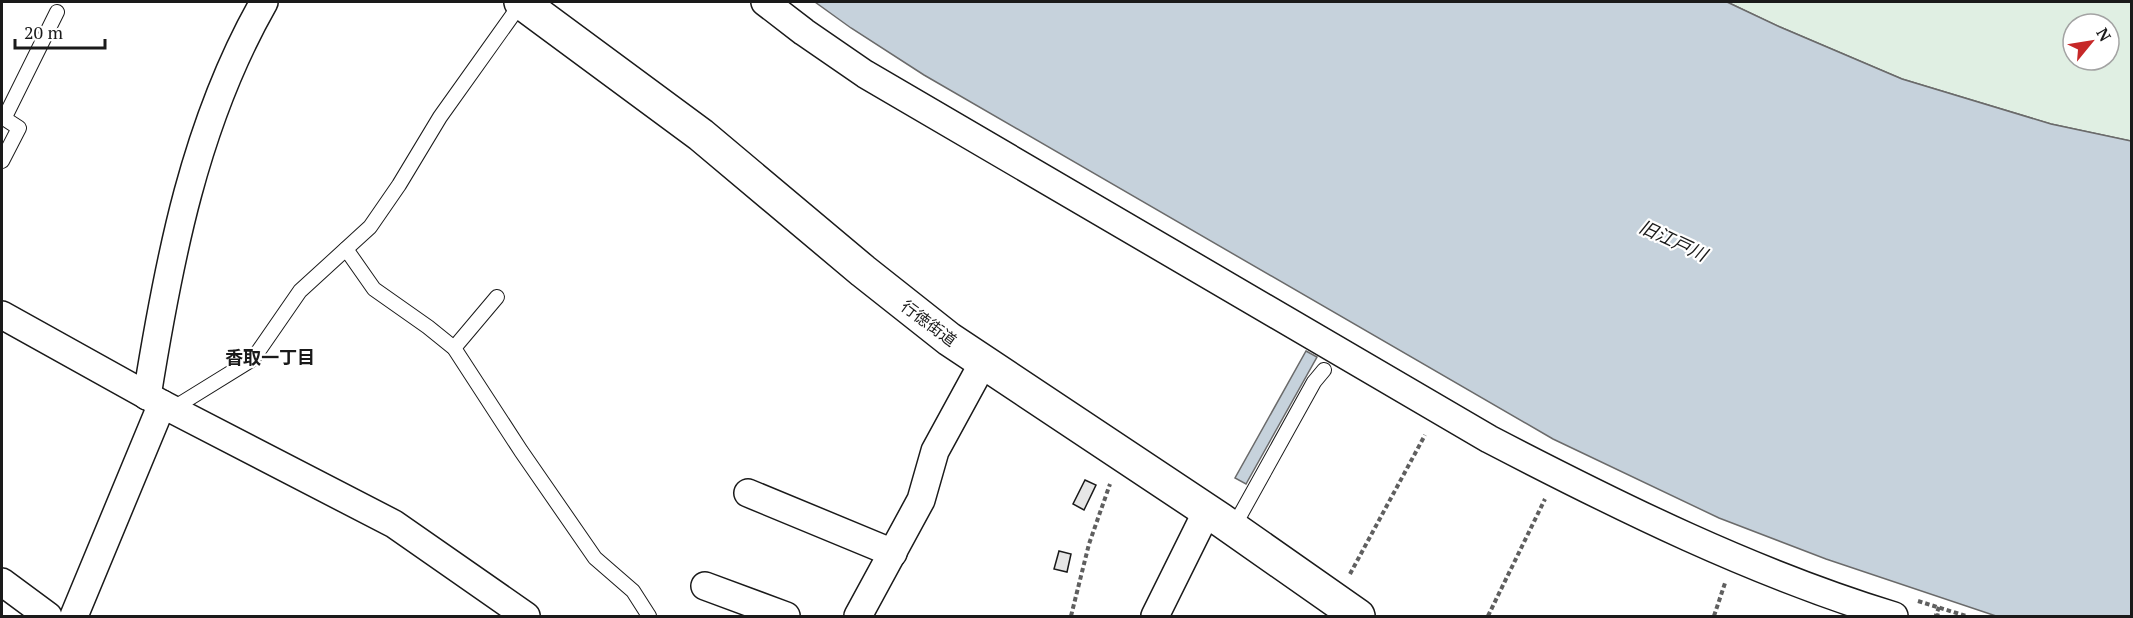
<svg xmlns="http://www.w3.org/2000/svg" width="2133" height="618" viewBox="0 0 2133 618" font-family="'PT Serif','Noto Sans JP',serif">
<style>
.green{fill:#e0efe3;stroke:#6a6a6a;stroke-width:1.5;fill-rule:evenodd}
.water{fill:#c6d2dc;stroke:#6a6a6a;stroke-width:1.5}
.building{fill:#e6e6e6;stroke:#1a1a1a;stroke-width:1.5}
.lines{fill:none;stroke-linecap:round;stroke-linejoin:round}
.lane-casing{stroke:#1a1a1a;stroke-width:16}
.street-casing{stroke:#1a1a1a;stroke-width:30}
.secondary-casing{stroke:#1a1a1a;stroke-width:36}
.path{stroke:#5f5f5f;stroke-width:4;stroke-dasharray:4.5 3;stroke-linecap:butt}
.lane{stroke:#fff;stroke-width:14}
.street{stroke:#fff;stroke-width:27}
.secondary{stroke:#fff;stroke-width:33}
.labels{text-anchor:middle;stroke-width:4.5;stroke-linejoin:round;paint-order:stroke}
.street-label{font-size:16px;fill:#1a1a1a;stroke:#fff}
.water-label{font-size:18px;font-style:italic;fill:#1a1a1a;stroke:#fff}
.neighbourhood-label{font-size:18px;font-weight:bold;fill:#1a1a1a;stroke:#fff}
</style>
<rect width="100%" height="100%" fill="#fff"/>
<path class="green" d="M1727,2H2131V141L2051,124L1902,79L1780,27ZM2073,24H2109V60H2073Z"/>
<g class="water">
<path d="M815,2H1727L1780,27L1902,79L2051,124L2131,141V616H1996L1826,559L1719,518L1553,439L924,75L851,28Z"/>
<path d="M1306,351L1317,357L1246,484L1235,478Z"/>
</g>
<g class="building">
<path d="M1085,480L1096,485L1084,510L1073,504Z"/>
<path d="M1059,551L1071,554L1067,572L1054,569Z"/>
</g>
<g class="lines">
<defs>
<g id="lane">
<path d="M2,117L19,128L2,161"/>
<path d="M4,119L57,12"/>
<path d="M346,249L374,289L428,327L454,348L521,451L595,558L633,591L649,616"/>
<path d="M454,348L497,297"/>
<path d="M172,409L253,359L300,291L370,227L399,185L440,117L522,2"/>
<path d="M1233,528L1314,382L1324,370"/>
</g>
<g id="street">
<path d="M765,2L804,32L865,74L1489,439C1620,507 1753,573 1894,616"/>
<path d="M2,315L162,404L394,524L526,616"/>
<path d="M147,396C169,259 195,123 264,2"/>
<path d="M748,493L893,553"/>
<path d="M2,582L48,616"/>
<path d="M705,586L786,616"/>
<path d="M74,616L162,404"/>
<path d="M858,616L921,500L935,451L983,363"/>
<path d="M1155,616L1207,511"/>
</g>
<path id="secondary" d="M521,2L701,135L863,271L949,339L1221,520L1358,616"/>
</defs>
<use href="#lane" class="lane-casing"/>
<use href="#street" class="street-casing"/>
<use href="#secondary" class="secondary-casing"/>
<g class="path">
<path d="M1350,574L1425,435"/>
<path d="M1918,601L1966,616"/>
<path d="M1939,607L1936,615L1941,616"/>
<path d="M1071,616L1089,544L1110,484"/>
<path d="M1488,616L1545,499"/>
<path d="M1714,616L1725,583"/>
</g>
<use href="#lane" class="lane"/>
<use href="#street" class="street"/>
<use href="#secondary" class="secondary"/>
</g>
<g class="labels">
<g class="street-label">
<text transform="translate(929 323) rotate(37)" y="6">行徳街道</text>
</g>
<g class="water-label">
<text transform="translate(1673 241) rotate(25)" y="6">旧江戸川</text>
</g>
<g class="neighbourhood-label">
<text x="270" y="364">香取一丁目</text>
</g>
</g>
<rect width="2133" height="618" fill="none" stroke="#1a1a1a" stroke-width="6"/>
<g transform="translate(2091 42) rotate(60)"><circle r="28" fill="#ffffff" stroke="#a3a3a3" stroke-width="1.5"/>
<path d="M0-4.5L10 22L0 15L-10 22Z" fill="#c62828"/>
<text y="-9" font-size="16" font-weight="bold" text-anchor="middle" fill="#1a1a1a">N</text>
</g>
<path d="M15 39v9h90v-9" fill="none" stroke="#1a1a1a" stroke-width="3"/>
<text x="24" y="39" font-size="18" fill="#1a1a1a" stroke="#ffffff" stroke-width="4.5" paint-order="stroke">20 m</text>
</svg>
